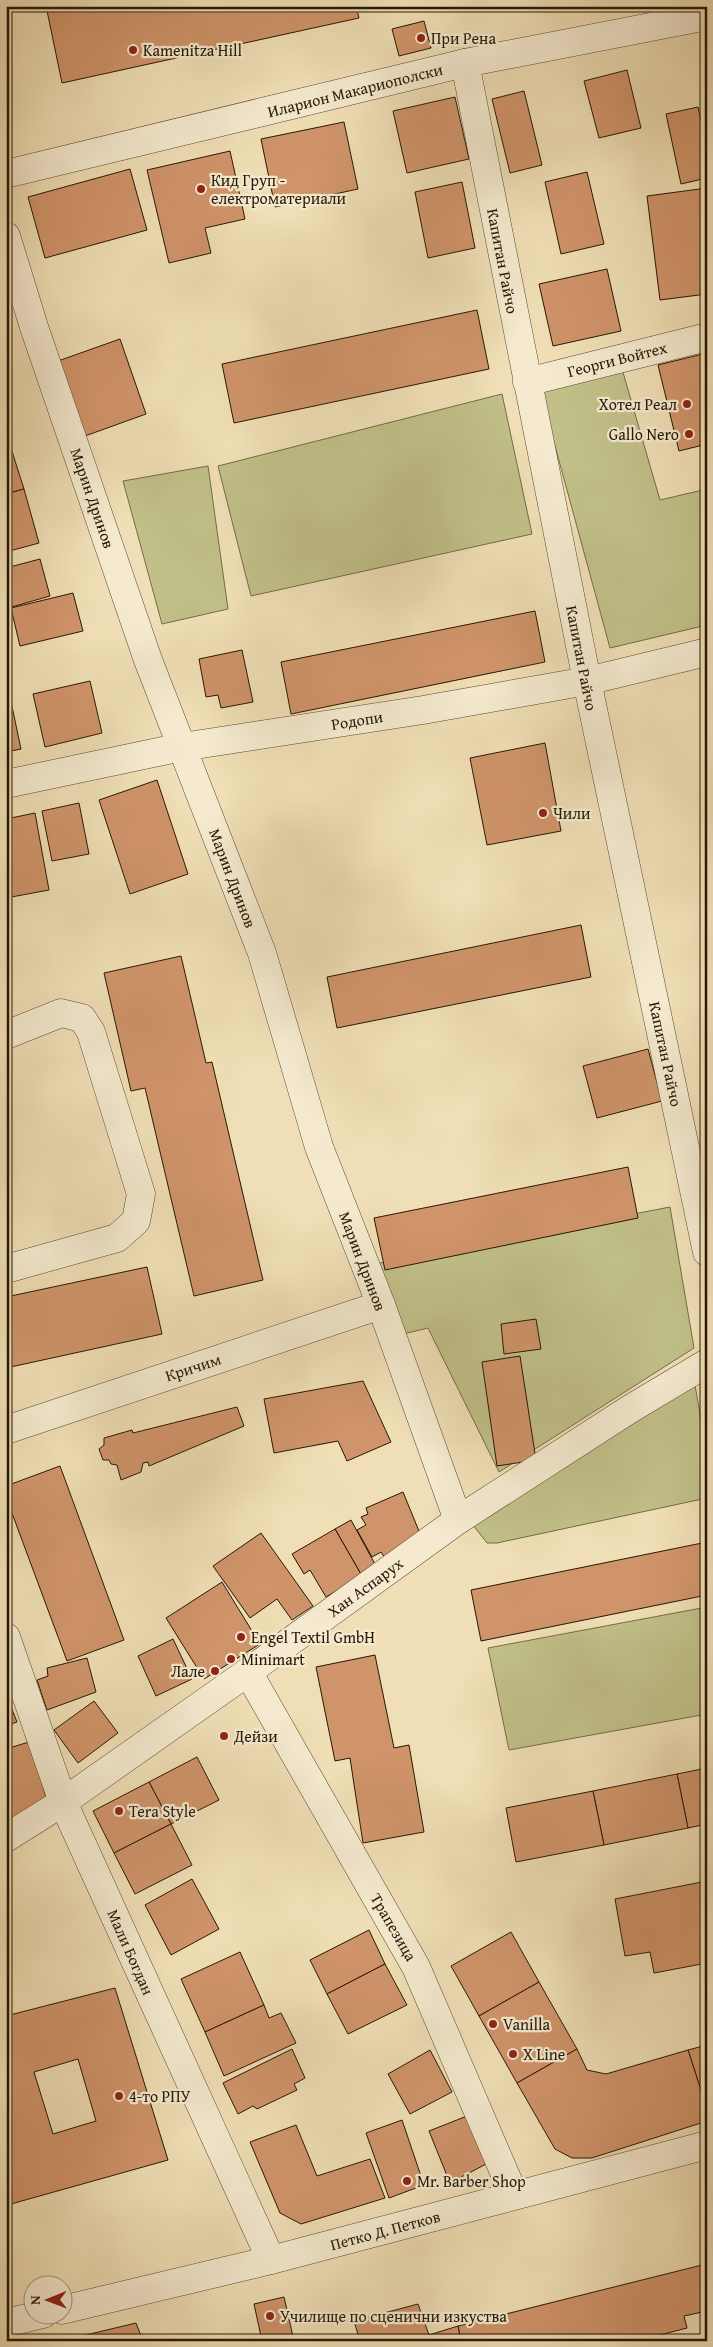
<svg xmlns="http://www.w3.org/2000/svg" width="713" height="2347" viewBox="0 0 713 2347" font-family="'Gentium Book Plus',serif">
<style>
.green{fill:#c1c089;stroke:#736c46}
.building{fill:#d0946a;stroke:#251804;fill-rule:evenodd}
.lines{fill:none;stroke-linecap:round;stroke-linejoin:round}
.minor-casing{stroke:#584a30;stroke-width:29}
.tertiary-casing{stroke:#584a30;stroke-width:29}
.minor{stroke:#f5ead0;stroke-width:28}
.tertiary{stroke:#f5ead0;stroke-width:28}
.poi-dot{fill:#8f2418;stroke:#f5ead0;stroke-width:2}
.labels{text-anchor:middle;stroke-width:4.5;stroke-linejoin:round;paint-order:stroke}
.poi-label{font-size:16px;fill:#251804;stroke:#f5ead0;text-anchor:start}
.street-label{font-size:16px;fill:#251804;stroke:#f5ead0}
</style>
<rect width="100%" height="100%" fill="#f0dfb6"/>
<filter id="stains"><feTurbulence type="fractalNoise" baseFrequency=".004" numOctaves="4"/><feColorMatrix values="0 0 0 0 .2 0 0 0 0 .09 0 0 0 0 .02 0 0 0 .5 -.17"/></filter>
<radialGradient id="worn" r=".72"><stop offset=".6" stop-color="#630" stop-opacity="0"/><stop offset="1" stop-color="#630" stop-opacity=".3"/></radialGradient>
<g class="green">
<path d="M622,369L660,500L707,489V625L610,648L539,387Z"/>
<path d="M502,394L532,534L251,596L218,466Z"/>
<path d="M208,466L228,609L162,624L123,481Z"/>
<path d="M670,1207L694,1348L499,1472L428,1328L399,1335L370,1265Z"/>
<path d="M694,1380L707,1452V1498L497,1543H487L470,1521Z"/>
<path d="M707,1607V1714L509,1750L488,1648Z"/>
</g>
<g class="building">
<path d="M46,6H356L359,18L62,83Z"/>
<path d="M424,21L431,48L399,56L392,29Z"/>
<path d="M627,70L641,128L599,138L584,81Z"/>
<path d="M524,91L542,165L510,173L492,99Z"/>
<path d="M455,97L469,159L407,173L393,111Z"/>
<path d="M698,107L707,148V178L681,184L666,114Z"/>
<path d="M344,122L358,189L275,207L261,139Z"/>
<path d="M230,151L245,219L205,228L211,253L169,263L147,170Z"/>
<path d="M130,169L147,230L45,258L28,197Z"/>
<path d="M587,172L604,244L561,254L545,182Z"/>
<path d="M462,182L475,248L428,258L415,192Z"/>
<path d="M707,188V294L660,300L647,196Z"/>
<path d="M607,269L621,331L553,346L539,284Z"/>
<path d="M477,310L489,369L234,423L222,364Z"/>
<path d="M120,339L146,414L85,436L58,361Z"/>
<path d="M707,353V444L679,451L658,365Z"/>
<path d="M10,445L24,489L6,494V447Z"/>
<path d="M24,489L39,543L6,552V494Z"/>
<path d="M40,559L50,596L8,608L6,568Z"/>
<path d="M73,593L83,631L20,646L11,608Z"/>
<path d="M535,611L545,662L291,714L281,662Z"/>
<path d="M242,650L253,702L221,708L218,695L206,697L199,659Z"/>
<path d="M6,678L21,749L6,752Z"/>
<path d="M90,681L102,733L45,747L33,694Z"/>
<path d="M545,743L561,831L487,845L470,758Z"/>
<path d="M157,780L188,874L130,894L99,800Z"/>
<path d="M79,803L89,854L52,861L42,811Z"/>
<path d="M35,813L49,890L6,898V819Z"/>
<path d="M581,925L591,977L337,1028L327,977Z"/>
<path d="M181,956L206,1063L212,1062L263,1280L194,1296L145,1088L131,1091L104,973Z"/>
<path d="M6,1002L13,1020L6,1022Z"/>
<path d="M648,1049L662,1101L597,1118L583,1066Z"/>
<path d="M628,1167L638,1218L385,1270L374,1218Z"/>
<path d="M147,1267L162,1334L6,1368V1297Z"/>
<path d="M536,1319L541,1349L504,1354L501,1324Z"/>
<path d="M520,1356L536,1460L497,1466L482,1362Z"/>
<path d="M363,1381L391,1442L347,1461L338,1441L274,1453L264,1399Z"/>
<path d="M237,1407L244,1426L149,1466L148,1462L143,1463L141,1472L121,1480L117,1465L111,1464L109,1460H103L99,1449L104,1445V1438L132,1430L133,1433Z"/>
<path d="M60,1466L124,1640L67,1661L6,1497V1486Z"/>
<path d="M403,1492L421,1536L385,1558L381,1552L372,1557L357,1530L366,1525L361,1517L368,1514L366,1508Z"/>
<path d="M351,1520L376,1566L362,1576L335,1529Z"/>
<path d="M335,1529L362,1576L326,1597L310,1570L304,1574L292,1554Z"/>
<path d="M261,1533L313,1606L292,1620L277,1599L250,1618L213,1566Z"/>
<path d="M707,1542V1595L481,1641L471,1590Z"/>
<path d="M222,1582L260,1644L204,1679L166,1618Z"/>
<path d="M173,1639L192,1679L156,1696L138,1656Z"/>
<path d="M375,1655L394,1748L409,1745L424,1832L363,1843L350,1758L335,1761L316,1667Z"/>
<path d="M87,1658L96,1692L47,1710L37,1680L48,1676L47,1668Z"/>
<path d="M6,1694L17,1722L6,1726Z"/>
<path d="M94,1701L118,1733L78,1763L54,1730Z"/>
<path d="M29,1742L49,1806L6,1820V1749Z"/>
<path d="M197,1757L219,1800L171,1824L149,1782Z"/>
<path d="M707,1768V1824L688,1828L677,1774Z"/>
<path d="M677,1774L688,1828L604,1845L593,1791Z"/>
<path d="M149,1782L171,1824L114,1853L93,1811Z"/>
<path d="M593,1791L604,1845L516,1862L506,1808Z"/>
<path d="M171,1824L192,1865L135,1894L114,1853Z"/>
<path d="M192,1879L219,1929L171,1955L145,1905Z"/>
<path d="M707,1881V1963L654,1973L650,1952L625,1956L615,1899Z"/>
<path d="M369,1930L385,1964L327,1994L310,1960Z"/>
<path d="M511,1932L539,1982L479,2016L451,1966Z"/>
<path d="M240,1952L264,2005L205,2032L181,1979Z"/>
<path d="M385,1964L407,2005L348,2034L327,1994Z"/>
<path d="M539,1982L577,2049L517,2083L479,2016Z"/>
<path d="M115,1988L168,2160L11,2204L6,2188V2016ZM78,2059L96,2121L53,2134L34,2072Z"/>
<path d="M264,2005L269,2018L281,2013L296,2043L224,2076L205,2032Z"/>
<path d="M707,2045V2109L688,2050Z"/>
<path d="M292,2049L305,2078L294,2084L297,2090L257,2109L253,2106L238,2114L223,2083Z"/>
<path d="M577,2049L587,2070L606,2074L688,2050L707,2109V2121L592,2158H572L555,2149L517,2083Z"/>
<path d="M430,2050L452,2092L410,2114L388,2074Z"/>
<path d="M467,2116L488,2163L450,2183L429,2131Z"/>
<path d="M402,2120L424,2185L389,2198L366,2133Z"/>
<path d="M296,2125L317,2176L370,2159L385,2198L301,2224L280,2213L250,2142Z"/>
<path d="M706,2264L707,2311L684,2316L687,2328L637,2341H461L458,2326Z"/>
<path d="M284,2297L294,2341H262L254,2304Z"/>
<path d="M418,2304L429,2335L458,2326L461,2341H360L354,2321Z"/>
<path d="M136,2323L143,2341H69V2339Z"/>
</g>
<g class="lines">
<defs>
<g id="minor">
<path d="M465,63L587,681"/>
<path d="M6,174L465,63L707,16"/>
<path d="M6,236L34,327L148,660L262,953L319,1147L381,1305L458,1520"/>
<path d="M527,382L707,337"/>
<path d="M6,784L182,747L423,710L587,681L707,652"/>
<path d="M6,1035L61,1013L82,1018L91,1032L141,1194L136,1221L117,1238L6,1269"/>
<path d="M6,1430L381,1305"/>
<path d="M6,1637L63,1802L271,2260"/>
<path d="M248,1672L416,1967L514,2195"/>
<path d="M6,1838L63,1802L248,1672L458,1520L630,1409L707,1363"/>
</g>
<g id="tertiary">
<path d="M587,681L707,1252"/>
<path d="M62,2310L271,2260L707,2145"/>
<path d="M6,2323L43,2314"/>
</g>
</defs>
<use href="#minor" class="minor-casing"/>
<use href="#tertiary" class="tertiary-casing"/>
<use href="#minor" class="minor"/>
<use href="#tertiary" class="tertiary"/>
</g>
<g class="poi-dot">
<circle cx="421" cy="38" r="5"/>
<circle cx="133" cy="50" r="5"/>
<circle cx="201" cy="189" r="5"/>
<circle cx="687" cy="404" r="5"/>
<circle cx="689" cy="434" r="5"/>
<circle cx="543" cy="813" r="5"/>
<circle cx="241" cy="1637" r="5"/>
<circle cx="231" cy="1659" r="5"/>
<circle cx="215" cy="1671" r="5"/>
<circle cx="224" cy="1736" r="5"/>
<circle cx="119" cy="1811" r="5"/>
<circle cx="493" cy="2024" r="5"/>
<circle cx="513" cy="2054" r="5"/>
<circle cx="119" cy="2096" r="5"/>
<circle cx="407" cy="2181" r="5"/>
<circle cx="270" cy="2316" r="5"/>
</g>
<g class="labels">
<g class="poi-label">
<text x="431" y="44">При Рена</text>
<text x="143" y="56">Kamenitza Hill</text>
<text x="211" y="186">Кид Груп -<tspan x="211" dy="18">електроматериали</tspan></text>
<text x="677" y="410" text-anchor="end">Хотел Реал</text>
<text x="679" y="440" text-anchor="end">Gallo Nero</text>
<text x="553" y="819">Чили</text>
<text x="251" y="1643">Engel Textil GmbH</text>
<text x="241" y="1665">Minimart</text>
<text x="205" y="1677" text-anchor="end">Лале</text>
<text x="234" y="1742">Дейзи</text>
<text x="129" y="1817">Tera Style</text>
<text x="503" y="2030">Vanilla</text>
<text x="523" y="2060">X Line</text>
<text x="129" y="2102">4-то РПУ</text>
<text x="417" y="2187">Mr. Barber Shop</text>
<text x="280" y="2322">Училище по сценични изкуства</text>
</g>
<g class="street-label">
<text transform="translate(355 90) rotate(-14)" y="6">Иларион Макариополски</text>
<text transform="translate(503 261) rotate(79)" y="6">Капитан Райчо</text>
<text transform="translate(617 359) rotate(-14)" y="6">Георги Войтех</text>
<text transform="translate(93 498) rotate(71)" y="6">Марин Дринов</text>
<text transform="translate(582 658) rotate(79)" y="6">Капитан Райчо</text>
<text transform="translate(357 720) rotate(-9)" y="6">Родопи</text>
<text transform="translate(233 878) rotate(69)" y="6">Марин Дринов</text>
<text transform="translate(666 1054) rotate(78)" y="6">Капитан Райчо</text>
<text transform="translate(363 1261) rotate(69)" y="6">Марин Дринов</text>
<text transform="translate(193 1367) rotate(-18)" y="6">Кричим</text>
<text transform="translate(365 1587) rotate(-36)" y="6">Хан Аспарух</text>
<text transform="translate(394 1927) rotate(60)" y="6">Трапезица</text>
<text transform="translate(131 1952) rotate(66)" y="6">Мали Богдан</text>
<text transform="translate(385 2230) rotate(-15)" y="6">Петко Д. Петков</text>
</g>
</g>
<rect width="713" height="2347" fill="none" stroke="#f0dfb6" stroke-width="25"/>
<rect x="8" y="8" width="698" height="2332" fill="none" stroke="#251804" stroke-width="2.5"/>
<rect x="12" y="12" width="688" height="2322" fill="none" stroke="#251804"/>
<g transform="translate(48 2300) rotate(269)"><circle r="24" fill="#f5ead0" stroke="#a2967e"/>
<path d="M0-4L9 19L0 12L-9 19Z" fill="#8f2418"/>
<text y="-8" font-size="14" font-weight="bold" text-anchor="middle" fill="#251804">N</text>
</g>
<rect width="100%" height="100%" filter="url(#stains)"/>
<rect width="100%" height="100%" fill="url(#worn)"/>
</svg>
